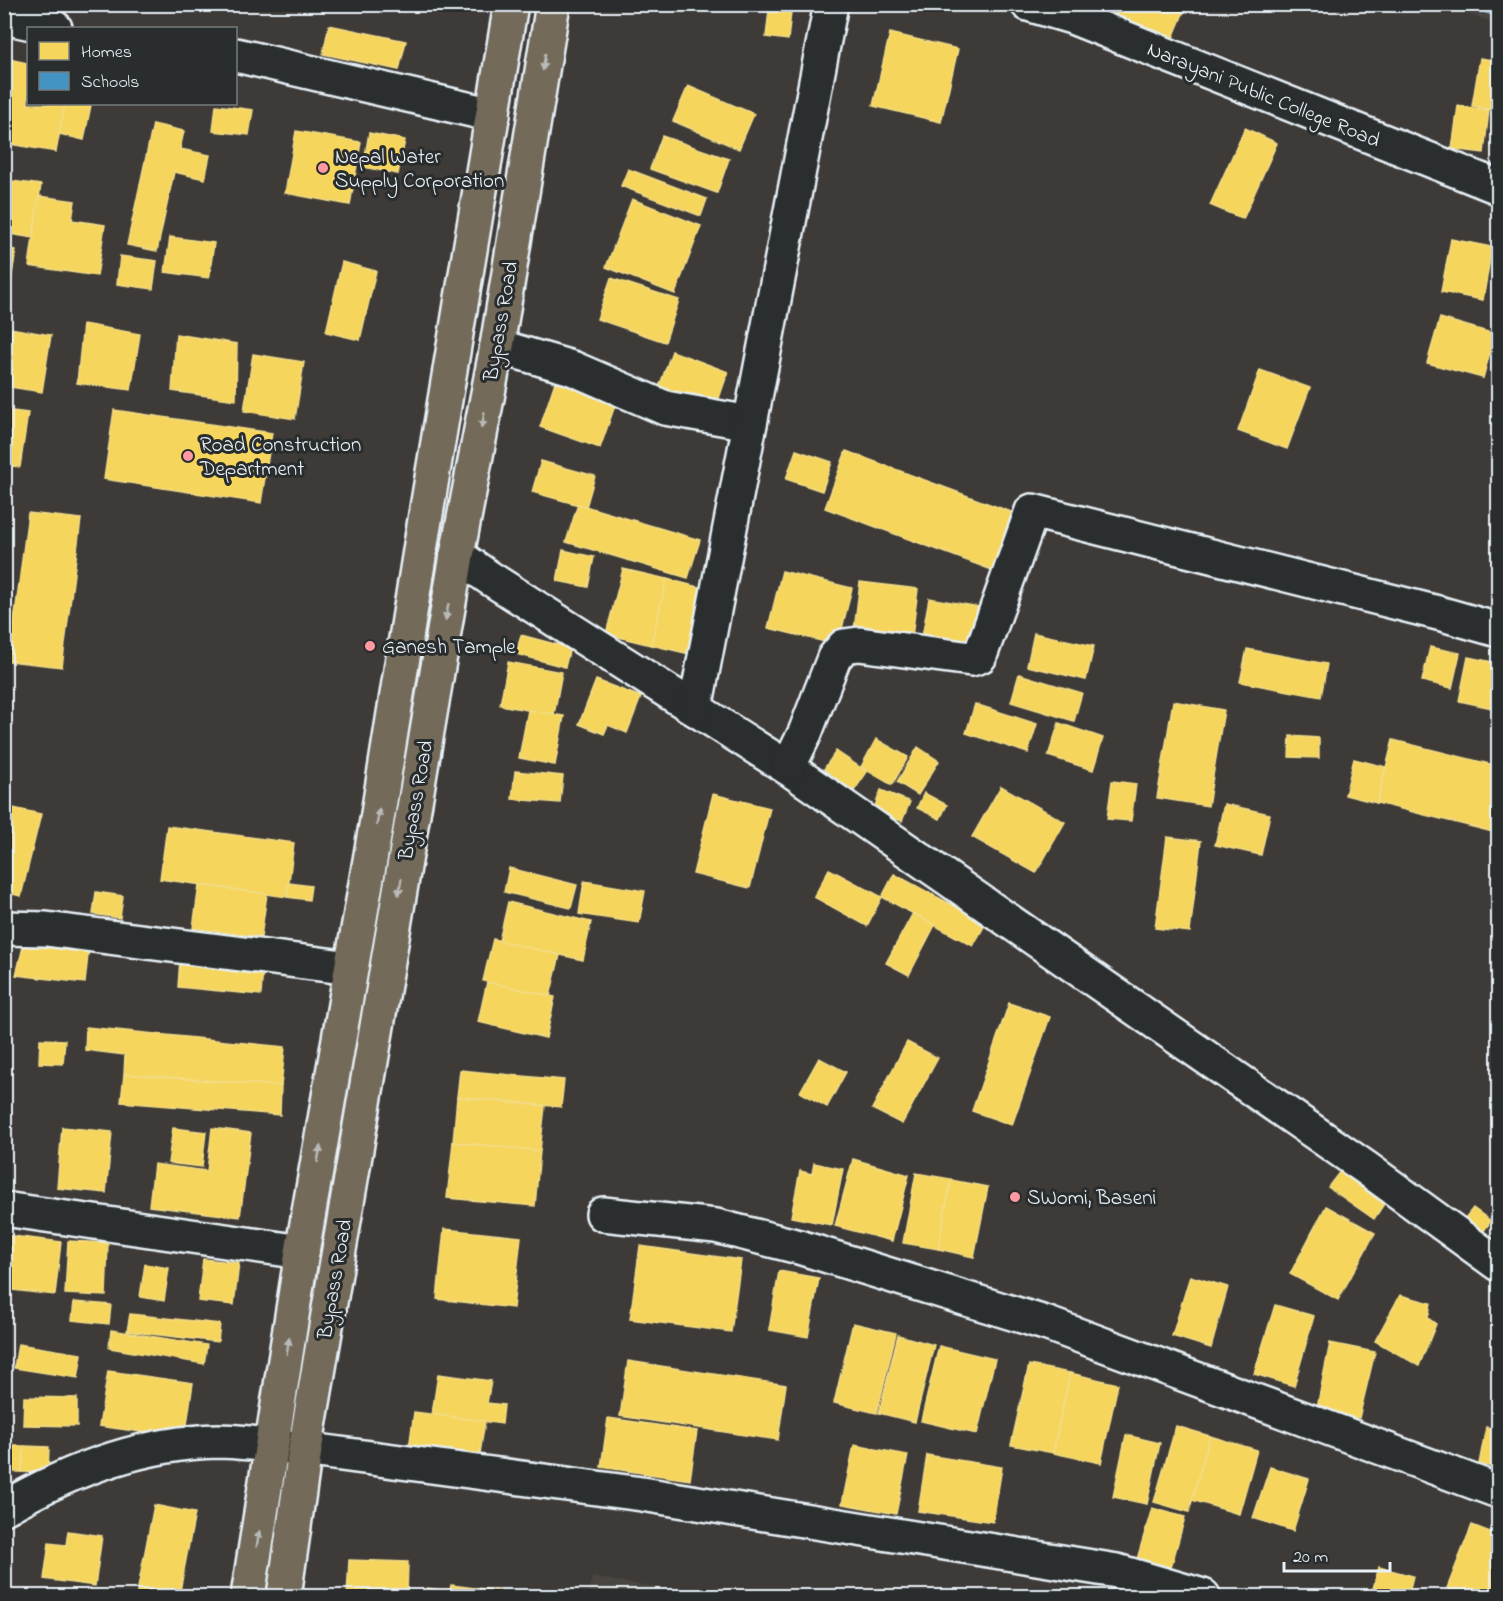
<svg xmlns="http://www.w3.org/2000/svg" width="1503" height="1601" viewBox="0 0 1503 1601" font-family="'Indie Flower',sans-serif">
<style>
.built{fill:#4a443f}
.homes{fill:#f6d55c;stroke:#f2dd8b;stroke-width:1.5}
.schools{fill:#4393c3;stroke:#74afd3;stroke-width:1.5}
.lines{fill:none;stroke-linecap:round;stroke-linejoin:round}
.street-casing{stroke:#e8f1f8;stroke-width:38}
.highway-casing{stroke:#e8f1f8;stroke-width:38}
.street{stroke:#2a2d2e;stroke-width:33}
.highway{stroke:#736b5a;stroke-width:33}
.oneway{fill:#b9bbb9}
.poi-dot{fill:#ff9aa2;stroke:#2a2d2e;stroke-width:2}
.labels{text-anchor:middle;stroke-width:6;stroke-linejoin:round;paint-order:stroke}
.street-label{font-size:21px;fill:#e8f1f8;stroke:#2a2d2e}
.poi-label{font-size:21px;fill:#e8f1f8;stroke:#2a2d2e;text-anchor:start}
</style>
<rect width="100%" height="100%" fill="#3d3a38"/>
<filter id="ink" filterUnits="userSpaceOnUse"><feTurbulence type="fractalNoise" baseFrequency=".0167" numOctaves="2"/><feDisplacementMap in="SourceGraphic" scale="12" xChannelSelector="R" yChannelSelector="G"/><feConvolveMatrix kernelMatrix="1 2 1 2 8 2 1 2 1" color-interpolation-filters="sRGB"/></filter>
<g filter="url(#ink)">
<g class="built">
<path d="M1442,5H1498V24Z"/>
<path d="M592,1577L714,1596H589Z"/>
</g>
<g class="homes">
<path d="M751,4H790V10Z"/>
<path d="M1119,4H1187L1170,45L1112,21Z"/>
<path d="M769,10L791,12L788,40L766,37Z"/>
<path d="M329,25L406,41L399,70L323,54Z"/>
<path d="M890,33L958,49L941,122L873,106Z"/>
<path d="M4,58L28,63V104H65L56,152L4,143Z"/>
<path d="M1480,58L1498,61V111L1472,106Z"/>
<path d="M688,86L754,114L739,149L673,121Z"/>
<path d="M65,104L91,105L84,140L59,134Z"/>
<path d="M216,105L253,110L249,135L213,131Z"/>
<path d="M1458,106L1489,110L1484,153L1452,149Z"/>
<path d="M153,124L184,131L180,149L210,155L205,179L174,172L157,251L127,245Z"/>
<path d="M1245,128L1277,143L1243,219L1210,205Z"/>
<path d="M296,131L361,142L350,205L285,193Z"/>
<path d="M369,133L405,140L398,174L363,167Z"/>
<path d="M662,136L729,159L717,193L650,169Z"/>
<path d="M628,169L707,199L701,216L621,186Z"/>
<path d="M4,180L41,185L33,238L4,233Z"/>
<path d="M39,196L75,201L72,220L105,225L97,276L29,266Z"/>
<path d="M632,199L701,226L675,294L606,267Z"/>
<path d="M170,237L214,243L209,278L165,272Z"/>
<path d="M1451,239L1492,247L1483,300L1441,292Z"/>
<path d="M4,248L16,250L4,324Z"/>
<path d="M120,256L157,261L153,289L117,284Z"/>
<path d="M342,262L376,271L360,340L326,332Z"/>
<path d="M611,278L679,300L665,342L597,319Z"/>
<path d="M1440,318L1495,334L1483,378L1427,363Z"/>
<path d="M83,324L140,334L131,390L77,383Z"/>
<path d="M4,327L51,335L42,392L4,386Z"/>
<path d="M176,334L237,344L236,400L172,391Z"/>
<path d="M672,351L728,372L715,410L658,390Z"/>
<path d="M253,354L304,362L295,419L244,411Z"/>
<path d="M1260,370L1310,388L1287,449L1238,431Z"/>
<path d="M557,376L618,397L600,448L540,427Z"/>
<path d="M4,410L28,413L20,467L4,465Z"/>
<path d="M114,410L272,433L261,503L104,479Z"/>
<path d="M796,450L832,462L822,491L786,479Z"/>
<path d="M846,451L1014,513L992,570L825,508Z"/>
<path d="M541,461L595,476L586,507L532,492Z"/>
<path d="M578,504L700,540L688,578L566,542Z"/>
<path d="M28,513L81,519L62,667L9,661Z"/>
<path d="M563,550L594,557L588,587L557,581Z"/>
<path d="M623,569L667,579L651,645L606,634Z"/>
<path d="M782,571L852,588L838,645L768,628Z"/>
<path d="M667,579L706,589L690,654L651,645Z"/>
<path d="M860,582L918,589L911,645L853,638Z"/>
<path d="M929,598L980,607L973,645L922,637Z"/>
<path d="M1034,633L1094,646L1086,680L1027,666Z"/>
<path d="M521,635L570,648L565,667L516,654Z"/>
<path d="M1430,647L1460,653L1452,688L1422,681Z"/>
<path d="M1247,649L1327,664L1321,697L1240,682Z"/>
<path d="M1468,657L1498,663V701L1497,709L1459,701Z"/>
<path d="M508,662L562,672L554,715L500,705Z"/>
<path d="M1019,674L1082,693L1074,721L1011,702Z"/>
<path d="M596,680L641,697L627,733L608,725L604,734L579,724Z"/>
<path d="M1173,701L1224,710L1208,806L1157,798Z"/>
<path d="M975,704L1037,724L1028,753L966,733Z"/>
<path d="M528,710L564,716L555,765L519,758Z"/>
<path d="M1059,723L1103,738L1093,770L1048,756Z"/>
<path d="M1290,736L1319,738V758L1289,757Z"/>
<path d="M876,739L908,757L892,785L861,767Z"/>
<path d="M1393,740L1498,766L1497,833L1377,803Z"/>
<path d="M918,747L939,761L918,795L897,782Z"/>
<path d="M836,751L867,772L854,791L824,769Z"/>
<path d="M1354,759L1386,767L1377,803L1345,795Z"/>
<path d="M515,771L563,776L560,803L512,799Z"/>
<path d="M1112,781L1136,784L1131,821L1107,819Z"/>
<path d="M1001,786L1065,822L1036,873L972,837Z"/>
<path d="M881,790L910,802L902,821L873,811Z"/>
<path d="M924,793L947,805L940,819L917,808Z"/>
<path d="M713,794L770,808L750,888L693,874Z"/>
<path d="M1224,804L1270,814L1261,855L1215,845Z"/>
<path d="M4,806L41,814L21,896L4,892Z"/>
<path d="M167,826L294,843L287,897L160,879Z"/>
<path d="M1167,837L1201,841L1190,932L1155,928Z"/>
<path d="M509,868L577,885L571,908L504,892Z"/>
<path d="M829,869L882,897L867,926L814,897Z"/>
<path d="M894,874L986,923L973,946L882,897Z"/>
<path d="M584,881L645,891L639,923L579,914Z"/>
<path d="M289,883L311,886L309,900L287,897Z"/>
<path d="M199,885L267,894L261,937L193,928Z"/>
<path d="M96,892L123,896L120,918L93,914Z"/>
<path d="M508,902L591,922L583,960L499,941Z"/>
<path d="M913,913L935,925L909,975L886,963Z"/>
<path d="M25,939L89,946L85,983L16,975Z"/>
<path d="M493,939L560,955L550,996L483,981Z"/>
<path d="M180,959L263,968L261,995L178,987Z"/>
<path d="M487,982L555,997L546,1038L478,1022Z"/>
<path d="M1009,1003L1050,1017L1012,1125L972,1111Z"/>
<path d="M86,1027L285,1047L281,1086L124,1074L125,1055L85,1050Z"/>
<path d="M40,1039L65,1040L63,1064L39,1063Z"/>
<path d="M907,1042L938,1058L902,1124L872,1109Z"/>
<path d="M819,1058L846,1072L827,1107L800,1092Z"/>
<path d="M460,1070L564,1080L561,1107L457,1097Z"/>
<path d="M124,1074L281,1086L280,1115L121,1102Z"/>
<path d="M457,1097L545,1106L540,1151L453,1142Z"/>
<path d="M62,1127L112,1132L106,1193L57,1188Z"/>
<path d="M173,1128L206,1132L202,1167L168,1163Z"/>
<path d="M212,1128L251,1133L240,1217L149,1206L154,1164L207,1171Z"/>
<path d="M453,1142L540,1151L535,1206L447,1198Z"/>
<path d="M853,1159L909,1175L892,1241L835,1226Z"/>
<path d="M814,1163L843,1169L832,1225L791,1217L800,1171L812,1174Z"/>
<path d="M1341,1170L1386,1201L1374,1219L1328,1187Z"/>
<path d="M916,1173L951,1179L938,1249L903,1243Z"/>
<path d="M951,1180L988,1187L974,1257L938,1249Z"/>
<path d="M1326,1206L1375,1233L1338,1300L1290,1274Z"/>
<path d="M1473,1208L1491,1221L1483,1232L1465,1218Z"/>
<path d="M444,1229L521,1237L513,1308L437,1299Z"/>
<path d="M4,1235L61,1242L55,1295L4,1289Z"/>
<path d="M68,1241L108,1243L106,1296L65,1294Z"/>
<path d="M640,1246L741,1260L731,1332L630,1319Z"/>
<path d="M203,1259L239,1263L234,1305L198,1301Z"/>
<path d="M145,1264L169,1268L164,1301L140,1297Z"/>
<path d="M779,1271L819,1278L808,1337L769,1330Z"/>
<path d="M1190,1276L1228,1287L1211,1348L1172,1336Z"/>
<path d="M1400,1295L1431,1303L1428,1318L1436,1324L1419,1366L1375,1341Z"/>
<path d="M74,1302L111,1305L109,1324L72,1320Z"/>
<path d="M1275,1305L1314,1316L1294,1386L1254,1374Z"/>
<path d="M130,1314L220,1324L218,1342L127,1331Z"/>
<path d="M853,1323L896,1333L877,1413L834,1403Z"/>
<path d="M111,1330L207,1345L204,1364L109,1348Z"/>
<path d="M898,1335L934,1345L915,1422L879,1413Z"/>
<path d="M1330,1343L1375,1352L1359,1418L1316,1412Z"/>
<path d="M18,1344L82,1354L78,1378L14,1368Z"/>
<path d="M939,1346L995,1359L977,1434L921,1421Z"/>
<path d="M628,1361L786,1385L778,1440L620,1416Z"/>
<path d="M1029,1365L1070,1373L1053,1453L1011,1445Z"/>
<path d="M108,1371L193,1383L185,1438L99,1426Z"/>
<path d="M1070,1373L1118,1384L1101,1463L1053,1453Z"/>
<path d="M438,1374L491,1381L487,1403L504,1405L502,1424L432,1414Z"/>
<path d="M24,1397L77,1398V1426L23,1425Z"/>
<path d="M414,1412L485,1421L479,1460L407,1463Z"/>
<path d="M608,1418L697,1431L690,1480L601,1467Z"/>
<path d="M1176,1426L1210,1436L1189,1512L1154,1502Z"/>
<path d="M1486,1427L1498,1430V1468L1479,1464Z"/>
<path d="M1126,1435L1160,1443L1147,1504L1113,1497Z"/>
<path d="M1210,1436L1257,1450L1239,1514L1192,1500Z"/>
<path d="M854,1445L908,1455L896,1514L842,1504Z"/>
<path d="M7,1446H24L22,1472H6Z"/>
<path d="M24,1446L49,1447L48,1473L22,1472Z"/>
<path d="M927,1455L1002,1467L993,1522L918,1511Z"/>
<path d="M1270,1467L1309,1479L1293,1531L1253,1518Z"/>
<path d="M154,1505L195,1513L179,1596H153L137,1593Z"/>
<path d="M1152,1508L1185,1517L1169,1575L1135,1566Z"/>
<path d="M1472,1525L1498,1535V1577L1491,1596H1468L1447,1588Z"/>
<path d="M68,1531L102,1536L95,1586L44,1579L49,1543L66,1545Z"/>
<path d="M349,1560L408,1562L407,1596H347Z"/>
<path d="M1379,1567L1413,1576L1408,1596H1371Z"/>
<path d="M451,1585L507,1592V1596H425L427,1588L450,1591Z"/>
</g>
<path class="schools" d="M1461,4H1498V17Z"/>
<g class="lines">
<defs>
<g id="street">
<path d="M1028,4L1072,17L1498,187"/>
<path d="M4,17L55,28"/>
<path d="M236,55L493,115"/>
<path d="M497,346L572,368L665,408L750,423"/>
<path d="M457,555L488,577L788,768L1366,1168L1498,1264"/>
<path d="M695,709L831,4"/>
<path d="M788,768L805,733L834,658L844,646L859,644L971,659L980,656L1032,511L1442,614L1498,630"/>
<path d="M4,928L46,929L351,968"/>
<path d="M4,1209L302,1252"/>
<path d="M603,1214L716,1226L799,1247L1048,1324L1498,1491"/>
<path d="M4,1508C70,1470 141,1443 218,1441C236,1441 255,1444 273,1445L642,1494L1117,1571L1203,1596"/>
</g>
<g id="highway">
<path d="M248,1596L302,1252L377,820L422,538L511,4"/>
<path d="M284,1596L305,1450L457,555L497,346L553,4"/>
</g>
</defs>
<use href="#street" class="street-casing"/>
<use href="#highway" class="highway-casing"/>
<use href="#street" class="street"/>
<use href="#highway" class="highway"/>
</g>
<defs><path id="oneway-solid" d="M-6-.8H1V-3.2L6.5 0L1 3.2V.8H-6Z" transform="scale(1.5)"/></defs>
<g class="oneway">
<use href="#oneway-solid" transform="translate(544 62) rotate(99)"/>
<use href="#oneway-solid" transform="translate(483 420) rotate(101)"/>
<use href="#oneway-solid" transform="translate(447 612) rotate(100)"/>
<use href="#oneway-solid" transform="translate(378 817) rotate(-81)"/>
<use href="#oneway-solid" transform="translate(400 887) rotate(100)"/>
<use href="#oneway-solid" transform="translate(319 1154) rotate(-80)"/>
<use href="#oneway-solid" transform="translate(288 1346) rotate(-81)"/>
<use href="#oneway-solid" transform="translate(258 1539) rotate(-80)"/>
</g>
</g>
<g class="poi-dot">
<circle cx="323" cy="168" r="6"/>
<circle cx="188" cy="456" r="6"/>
<circle cx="370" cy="646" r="6"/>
<circle cx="1015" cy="1197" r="6"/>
</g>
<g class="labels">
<g class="street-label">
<text transform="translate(1264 94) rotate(22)" y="7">Narayani Public College Road</text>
<text transform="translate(500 321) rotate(-80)" y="7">Bypass Road</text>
<text transform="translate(415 800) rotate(-80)" y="7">Bypass Road</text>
<text transform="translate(334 1279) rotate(-80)" y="7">Bypass Road</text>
</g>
<g class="poi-label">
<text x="335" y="163">Nepal Water<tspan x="335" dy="24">Supply Corporation</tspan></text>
<text x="200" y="451">Road Construction<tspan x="200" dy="24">Department</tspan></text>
<text x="382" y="653">Ganesh Tample</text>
<text x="1027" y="1204">SWomi, Baseni</text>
</g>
</g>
<rect width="1503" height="1601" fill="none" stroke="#2a2d2e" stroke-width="24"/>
<rect x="12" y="12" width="1479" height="1577" fill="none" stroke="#e8f1f8" stroke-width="2" filter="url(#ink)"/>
<rect x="27" y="27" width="210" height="78" fill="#2a2d2e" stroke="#767b7f" stroke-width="1.5"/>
<rect x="39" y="42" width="30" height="18" fill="#f6d55c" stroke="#767b7f" stroke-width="1.5"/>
<text x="81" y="57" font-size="18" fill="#e8f1f8">Homes</text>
<rect x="39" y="72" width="30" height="18" fill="#4393c3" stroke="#767b7f" stroke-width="1.5"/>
<text x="81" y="87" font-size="18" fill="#e8f1f8">Schools</text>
<path d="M1284 1562v9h106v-9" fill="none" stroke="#e8f1f8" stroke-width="3"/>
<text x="1293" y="1562" font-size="18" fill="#e8f1f8" stroke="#2a2d2e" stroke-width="4.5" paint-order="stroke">20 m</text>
</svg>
